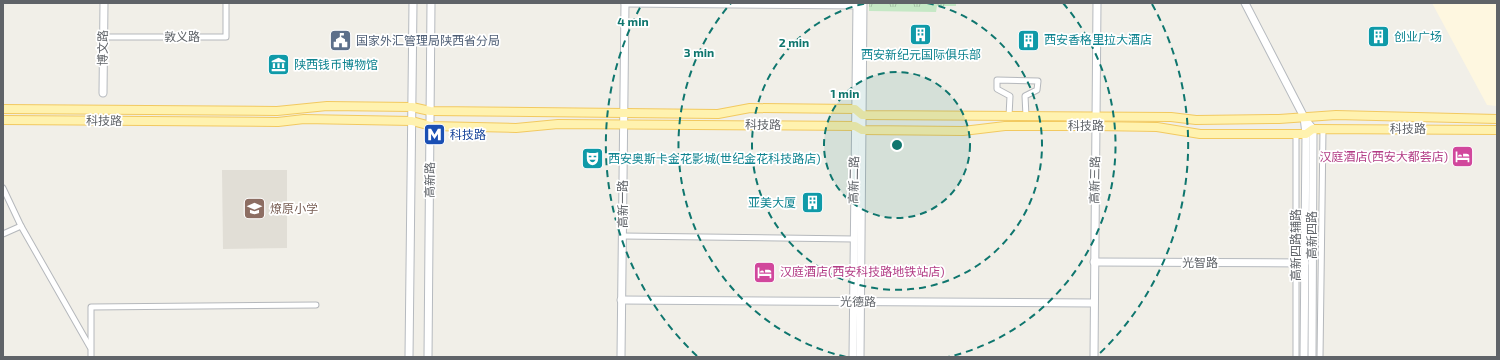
<svg xmlns="http://www.w3.org/2000/svg" width="1500" height="360" viewBox="0 0 1500 360" font-family="'Exo 2','Noto Sans SC',sans-serif">
<style>
.commercial{fill:#fef7e0}
.education{fill:#e1ded6}
.grass{fill:url(#grass-tufts)}
.lines{fill:none;stroke-linecap:round;stroke-linejoin:round}
.street-casing{stroke:#b5b8bc;stroke-width:7}
.secondary-casing{stroke:#b6babf;stroke-width:9}
.primary-casing{stroke:#f2c960;stroke-width:10}
.street{stroke:#fff;stroke-width:5}
.secondary{stroke:#fff;stroke-width:7}
.primary{stroke:#fff2af;stroke-width:8}
.ring{fill:none;stroke:#0f766e;stroke-width:2;stroke-dasharray:7 5}
.labels{text-anchor:middle;stroke-width:3.5;stroke-linejoin:round;paint-order:stroke}
.street-label{font-size:12px;fill:#5f6368;stroke:#fff}
.culture-label{font-size:12px;fill:#0d838f;stroke:#fff;text-anchor:start}
.service-label{font-size:12px;fill:#4e5e75;stroke:#fff;text-anchor:start}
.transit-label{font-size:12px;fill:#164399;stroke:#fff;text-anchor:start}
.hotel-label{font-size:12px;fill:#b23c85;stroke:#fff;text-anchor:end}
.education-label{font-size:12px;fill:#785e54;stroke:#fff;text-anchor:start}
.centre{fill:#0f766e;stroke:#fff;stroke-width:2}
.ring-label{font-size:12px;text-anchor:middle;font-weight:bold;fill:#0f766e;stroke:#fff;stroke-width:3.5;stroke-linejoin:round;paint-order:stroke}
</style>
<defs>
<pattern id="grass-tufts" width="24" height="20" patternUnits="userSpaceOnUse"><rect width="24" height="20" fill="#c5e8c5"/><path d="M3 7l-1-3M5 7V3M7 7l1-3M15 17l-1-3M17 17v-4M19 17l1-3" fill="none" stroke="#a3c0a4"/></pattern>
</defs>
<rect width="100%" height="100%" fill="#f1efe8"/>
<path class="commercial" d="M1432,3H1497V106L1487,105Z"/>
<path class="education" d="M222,170H287V248L223,249Z"/>
<path class="grass" d="M869,3H956V6H937L936,12L869,11Z"/>
<g class="lines">
<defs>
<g id="street">
<path d="M104,37H226V3"/>
<path d="M1009,116L1010,96L997,89V80L1038,81L1037,90L1025,96L1026,116"/>
<path d="M1296,134V357"/>
<path d="M3,188L21,226L90,347"/>
<path d="M3,234L21,226"/>
<path d="M623,236L854,239"/>
<path d="M91,357V307L316,305"/>
<path d="M1320,357L1323,129"/>
</g>
<g id="secondary">
<path d="M625,3L861,5"/>
<path d="M1245,3L1304,117L1306,134L1304,357"/>
<path d="M103,93L104,3"/>
<path d="M1304,118L1313,129L1312,357"/>
<path d="M1094,262L1305,263"/>
<path d="M621,300L1094,303"/>
<path d="M409,357L413,3"/>
<path d="M428,357L431,3"/>
<path d="M621,357L625,3"/>
<path d="M853,357L857,3"/>
<path d="M860,357L863,3"/>
<path d="M1094,357L1097,3"/>
</g>
<g id="primary">
<path d="M3,109L277,111L327,106L412,107L430,111L718,114L750,108L855,109L862,115L1171,117L1196,120L1279,119L1336,115L1497,119"/>
<path d="M3,120L278,122L304,119L412,121L431,126L516,128L558,124L855,126L862,130L963,131L1005,126H1096L1157,127L1200,134H1306L1313,129L1497,130"/>
</g>
</defs>
<use href="#street" class="street-casing"/>
<use href="#secondary" class="secondary-casing"/>
<use href="#primary" class="primary-casing"/>
<use href="#street" class="street"/>
<use href="#secondary" class="secondary"/>
<use href="#primary" class="primary"/>
</g>
<circle cx="897" cy="145" r="73" fill="#0f766e" fill-opacity=".12"/>
<g class="ring">
<circle cx="897" cy="145" r="73"/>
<path d="M927 3A145 145 0 1 1 867 3"/>
<path d="M846 357A218 218 0 0 1 731 3M1063 3A218 218 0 0 1 948 357"/>
<path d="M697 356A291 291 0 0 1 642 4M1152 4A291 291 0 0 1 1097 356"/>
</g>
<defs>
<symbol id="building-square" viewBox="-11 -11 22 22"><rect x="-9" y="-9" width="18" height="18" rx="4" fill="#0f9aa8" stroke="#fff"/><path d="M-4-6H4V6H1V3H-1V6H-4ZM-2.5-4.3h1.7v1.8h-1.7ZM.8-4.3h1.7v1.8H.8ZM-2.5-1h1.7V.8h-1.7ZM.8-1h1.7V.8H.8Z" fill="#fff"/></symbol>
<symbol id="civic-square" viewBox="-11 -11 22 22"><rect x="-9" y="-9" width="18" height="18" rx="4" fill="#5c6f8a" stroke="#fff"/><path d="M-.6-6.5H3V-4.5H.6V-3L4-1V1h2V6H-6V1h2V-1L-.6-3ZM-1.2 2.5V6h2.4V2.5Z" fill="#fff"/></symbol>
<symbol id="museum-square" viewBox="-11 -11 22 22"><rect x="-9" y="-9" width="18" height="18" rx="4" fill="#0f9aa8" stroke="#fff"/><path d="M0-6L6-3V-2H-6V-3ZM-5-1h2V3h-2ZM-1-1h2V3h-2ZM3-1h2V3H3ZM-6 4H6V6H-6Z" fill="#fff"/></symbol>
<symbol id="metro-square" viewBox="-11 -11 22 22"><rect x="-9" y="-9" width="18" height="18" rx="4" fill="#1a4fb4" stroke="#fff"/><path d="M-5.5 5V-5H-3L0 0L3-5H5.5V5H3V-.5L0 4L-3-.5V5Z" fill="#fff"/></symbol>
<symbol id="hotel-square" viewBox="-11 -11 22 22"><rect x="-9" y="-9" width="18" height="18" rx="4" fill="#d1479c" stroke="#fff"/><path d="M-6-4.5h1.5V1H6V5H4.5V3h-9V5H-6ZM-4 0a1.8 1.8 0 1 1 3.6 0ZM.5 0V-2.5h3Q6-2.5 6 0Z" fill="#fff"/></symbol>
<symbol id="theatre-square" viewBox="-11 -11 22 22"><rect x="-9" y="-9" width="18" height="18" rx="4" fill="#0f9aa8" stroke="#fff"/><path d="M-5-5.5Q0-4 5-5.5V0Q5 5 0 6Q-5 5-5 0ZM-3.3-2.5H-1v1.5H-3.3ZM1-2.5H3.3v1.5H1ZM-2.8 1Q0 5.5 2.8 1Z" fill="#fff"/></symbol>
<symbol id="school-square" viewBox="-11 -11 22 22"><rect x="-9" y="-9" width="18" height="18" rx="4" fill="#8d6e63" stroke="#fff"/><path d="M0-5L7-2L0 1L-7-2ZM-4 1L0 2.5L4 1V4Q0 6-4 4Z" fill="#fff"/></symbol>
</defs>
<g fill-rule="evenodd">
<use href="#building-square" x="908" y="22" width="25" height="25"/>
<use href="#building-square" x="1366" y="24" width="25" height="25"/>
<use href="#building-square" x="1016" y="28" width="25" height="25"/>
<use href="#civic-square" x="328" y="28" width="25" height="25"/>
<use href="#museum-square" x="266" y="52" width="25" height="25"/>
<use href="#metro-square" x="422" y="122" width="25" height="25"/>
<use href="#hotel-square" x="1450" y="144" width="25" height="25"/>
<use href="#theatre-square" x="580" y="146" width="25" height="25"/>
<use href="#building-square" x="800" y="190" width="25" height="25"/>
<use href="#school-square" x="242" y="196" width="25" height="25"/>
<use href="#hotel-square" x="752" y="260" width="25" height="25"/>
</g>
<g class="labels">
<g class="street-label">
<text x="182" y="41">敦义路</text>
<text transform="translate(103 48) rotate(-89)" y="4">博文路</text>
<text transform="translate(104 121) rotate(1)" y="4">科技路</text>
<text transform="translate(763 125) rotate(1)" y="4">科技路</text>
<text x="1086" y="130">科技路</text>
<text x="1408" y="133">科技路</text>
<text transform="translate(430 180) rotate(-89)" y="4">高新路</text>
<text transform="translate(854 180) rotate(-89)" y="4">高新二路</text>
<text transform="translate(1095 180) rotate(-89)" y="4">高新三路</text>
<text transform="translate(623 204) rotate(-90)" y="4">高新一路</text>
<text transform="translate(1312 235) rotate(-90)" y="4">高新四路</text>
<text transform="translate(1296 245) rotate(-90)" y="4">高新四路辅路</text>
<text x="1200" y="267">光智路</text>
<text transform="translate(858 302) rotate(1)" y="4">光德路</text>
</g>
<g class="culture-label">
<text x="1394" y="41">创业广场</text>
<text x="1044" y="44">西安香格里拉大酒店</text>
<text x="921" y="59" text-anchor="middle">西安新纪元国际俱乐部</text>
<text x="294" y="69">陕西钱币博物馆</text>
<text x="608" y="163">西安奥斯卡金花影城(世纪金花科技路店)</text>
<text x="796" y="207" text-anchor="end">亚美大厦</text>
</g>
<g class="service-label">
<text x="356" y="45">国家外汇管理局陕西省分局</text>
</g>
<g class="transit-label">
<text x="450" y="139">科技路</text>
</g>
<g class="hotel-label">
<text x="1448" y="161">汉庭酒店(西安大都荟店)</text>
<text x="780" y="276" text-anchor="start">汉庭酒店(西安科技路地铁站店)</text>
</g>
<g class="education-label">
<text x="270" y="213">燎原小学</text>
</g>
</g>
<circle cx="897" cy="145" r="6" class="centre"/>
<g class="ring-label">
<text x="633" y="26">4 min</text>
<text x="794" y="47">2 min</text>
<text x="699" y="57">3 min</text>
<text x="845" y="98">1 min</text>
</g>
<rect width="1500" height="360" fill="none" stroke="#5f6368" stroke-width="8"/>
</svg>
